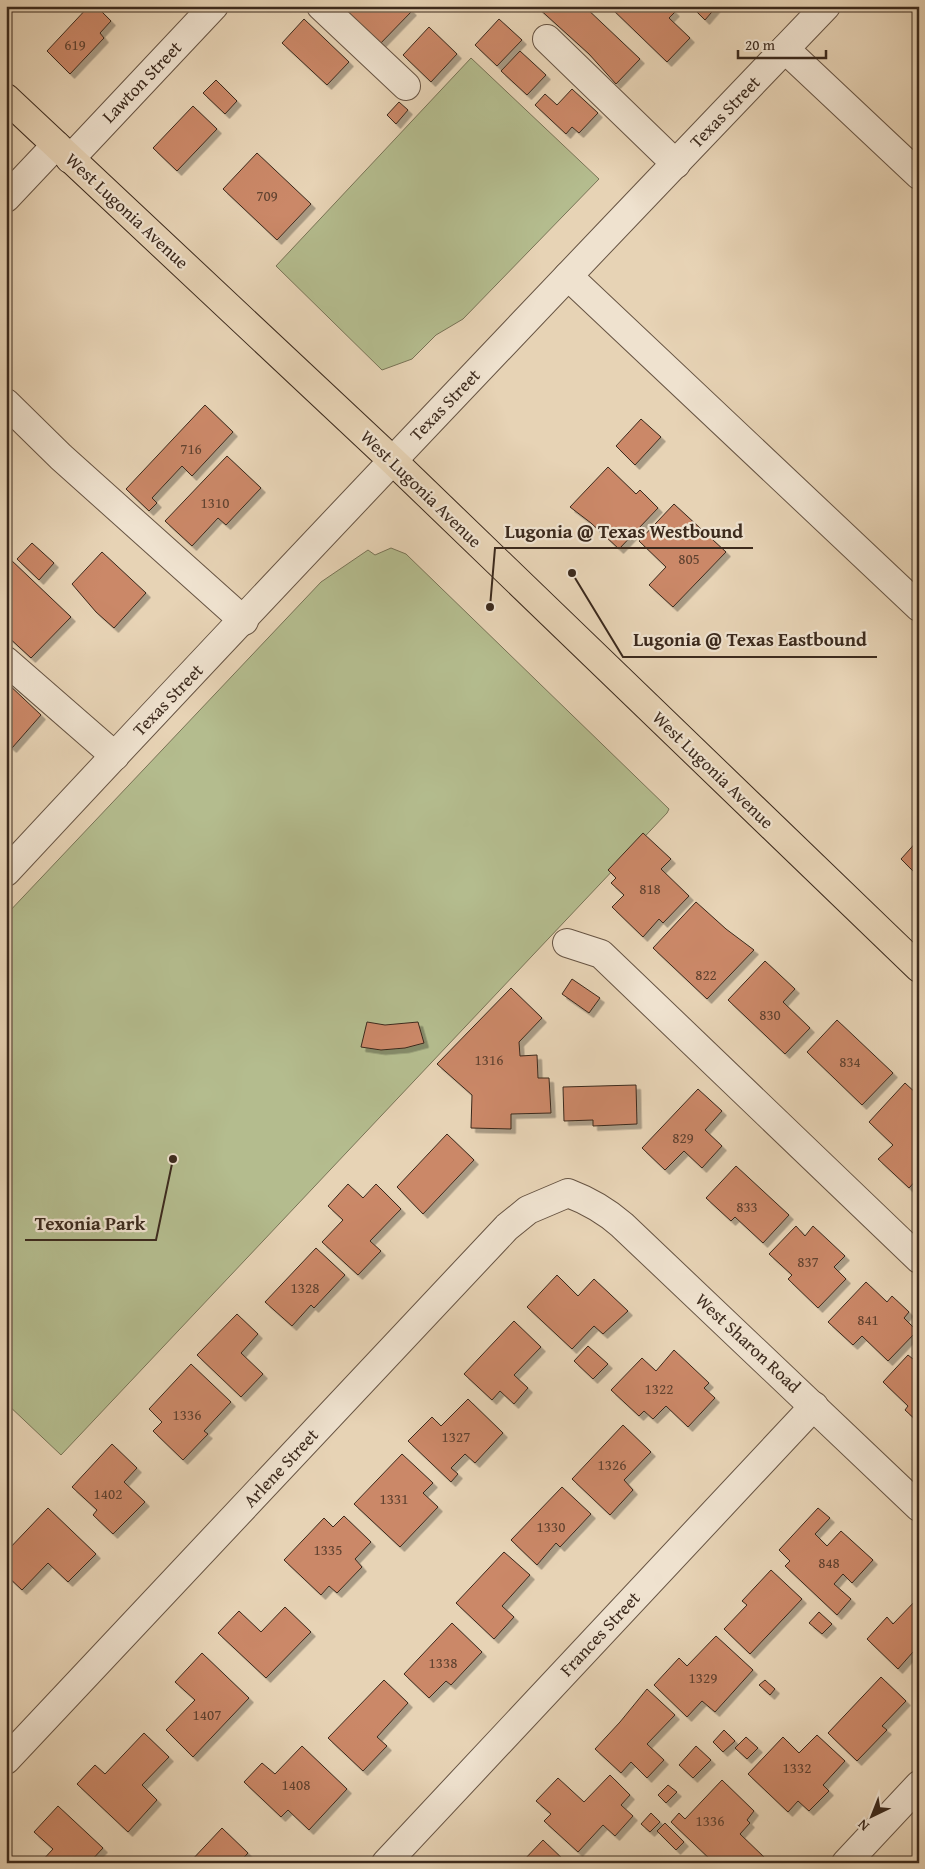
<svg xmlns="http://www.w3.org/2000/svg" width="925" height="1869" viewBox="0 0 925 1869" font-family="'Gentium Book Plus',serif">
<style>
.green{fill:#b4bc8e;stroke:#787356}
.building{fill:#cb8868;stroke:#3c2a1d;filter:url(#shadow)}
.lines{fill:none;stroke-linecap:round;stroke-linejoin:round}
.minor-casing{stroke:#675443;stroke-width:30}
.major-casing{stroke:#3c2a1d;stroke-width:30}
.minor{stroke:#efe2cf;stroke-width:28}
.major{stroke:#e7d3b5;stroke-width:28}
.labels{text-anchor:middle;stroke-width:4.5;stroke-linejoin:round;paint-order:stroke}
.number-label{font-size:15px;fill:#604230}
.street-label{font-size:18px;fill:#3c2a1d;stroke:#efe2cf}
.leader{fill:none;stroke:#3c2a1d;stroke-width:2}
.callout-dot{fill:#3c2a1d;stroke:#efe2cf;stroke-width:2}
.callout-label{font-size:19px;text-anchor:middle;font-weight:bold;fill:#3c2a1d;stroke:#efe2cf;stroke-width:4.5;stroke-linejoin:round;paint-order:stroke}
</style>
<defs>
<filter id="shadow"><feDropShadow dx="4.5" dy="4.5" stdDeviation="0" flood-color="#0004"/></filter>
</defs>
<rect width="100%" height="100%" fill="#e7d3b5"/>
<filter id="stains"><feTurbulence type="fractalNoise" baseFrequency=".004" numOctaves="4"/><feColorMatrix values="0 0 0 0 .2 0 0 0 0 .09 0 0 0 0 .02 0 0 0 .5 -.17"/></filter>
<radialGradient id="worn" r=".72"><stop offset=".6" stop-color="#630" stop-opacity="0"/><stop offset="1" stop-color="#630" stop-opacity=".3"/></radialGradient>
<g class="green">
<path d="M471,58L599,179L463,319L436,335L412,359L382,370L276,266Z"/>
<path d="M391,548L406,554L669,809L667,813L61,1455L6,1403V915L321,582L368,550L375,555Z"/>
</g>
<g class="building">
<path d="M89,6H96L111,21L100,33L104,38L70,74L47,51Z"/>
<path d="M334,6H407L412,11L377,47Z"/>
<path d="M536,6H584L640,59L616,84L589,54Z"/>
<path d="M609,6H669L675,12L669,18L690,38L667,62Z"/>
<path d="M691,6H717L705,20Z"/>
<path d="M304,19L349,62L327,85L282,43Z"/>
<path d="M499,19L522,40L497,66L475,45Z"/>
<path d="M429,27L457,54L431,82L403,55Z"/>
<path d="M520,51L546,75L527,95L501,71Z"/>
<path d="M216,80L237,101L225,114L203,93Z"/>
<path d="M572,89L598,113L579,133L572,127L566,134L535,105L545,94L557,105Z"/>
<path d="M399,102L408,110L396,124L387,115Z"/>
<path d="M193,106L217,129L177,171L153,148Z"/>
<path d="M257,153L311,204L277,240L223,189Z"/>
<path d="M205,405L233,432L192,476L182,466L152,498L157,503L149,511L126,489Z"/>
<path d="M641,419L661,437L635,465L616,446Z"/>
<path d="M227,456L261,488L226,525L218,518L192,546L165,521Z"/>
<path d="M608,467L636,494L640,490L658,508L619,549L591,523L570,507Z"/>
<path d="M674,504L726,552L673,607L649,585L666,567L639,541Z"/>
<path d="M32,543L54,563L39,580L17,559Z"/>
<path d="M102,552L146,593L114,628L96,612L72,584Z"/>
<path d="M10,559L71,617L31,658L6,635V563Z"/>
<path d="M6,682L41,715L12,748L6,743Z"/>
<path d="M643,833L671,859L661,869L689,896L663,923L659,919L643,937L612,907L624,895L611,883L616,878L608,870Z"/>
<path d="M919,839V877L901,859Z"/>
<path d="M696,902L726,929L754,950L707,999L653,948Z"/>
<path d="M765,961L795,989L783,1002L810,1028L785,1054L728,1000Z"/>
<path d="M572,979L600,998L589,1013L562,994Z"/>
<path d="M511,988L542,1018L519,1042L520,1056L537,1055L538,1078H549L551,1113L511,1114V1129L471,1128L472,1095L437,1064Z"/>
<path d="M837,1020L893,1073L862,1105L807,1052Z"/>
<path d="M367,1022L385,1025L418,1022L424,1043L405,1048L381,1050L361,1047Z"/>
<path d="M905,1083L919,1096V1177L909,1188L878,1159L893,1145L869,1122Z"/>
<path d="M636,1085L637,1124L593,1126V1120L564,1121L563,1087Z"/>
<path d="M698,1089L722,1111L705,1130L722,1146L702,1168L684,1151L665,1170L642,1148Z"/>
<path d="M447,1134L474,1160L423,1214L397,1187Z"/>
<path d="M736,1166L789,1215L763,1243L735,1217L731,1221L706,1198Z"/>
<path d="M348,1184L363,1198L376,1184L401,1209L370,1241L381,1251L358,1275L322,1242L343,1220L328,1206Z"/>
<path d="M796,1226L805,1236L813,1226L845,1256L834,1267L846,1279L818,1308L788,1279L792,1275L769,1254Z"/>
<path d="M316,1248L345,1275L314,1308L311,1305L292,1326L265,1302Z"/>
<path d="M557,1275L578,1296L594,1279L628,1311L603,1334L594,1326L572,1349L527,1307Z"/>
<path d="M866,1282L887,1302L892,1296L909,1312L904,1318L917,1331L888,1361L862,1336L853,1345L828,1322Z"/>
<path d="M237,1314L258,1334L241,1353L263,1374L241,1397L197,1355Z"/>
<path d="M514,1321L541,1347L514,1375L528,1388L514,1404L500,1391L492,1400L464,1374Z"/>
<path d="M588,1346L608,1364L593,1379L574,1361Z"/>
<path d="M674,1350L709,1383L704,1388L715,1398L688,1427L666,1406L653,1419L644,1411L639,1416L611,1390L642,1358L656,1371Z"/>
<path d="M919,1353V1423L905,1410L908,1406L883,1382L908,1355L913,1359Z"/>
<path d="M191,1364L231,1402L204,1431L208,1434L183,1460L153,1431L162,1422L149,1409Z"/>
<path d="M468,1399L503,1433L475,1463L465,1454L451,1468L458,1474L451,1482L408,1441L432,1417L441,1426Z"/>
<path d="M623,1425L651,1452L624,1480L633,1490L610,1515L572,1479Z"/>
<path d="M112,1444L137,1468L124,1482L145,1502L113,1534L93,1515L97,1510L72,1487Z"/>
<path d="M402,1454L433,1483L423,1493L438,1507L400,1547L354,1504Z"/>
<path d="M562,1487L591,1514L560,1547L556,1543L537,1565L511,1540Z"/>
<path d="M48,1508L96,1554L68,1582L48,1563L22,1590L6,1575V1552Z"/>
<path d="M818,1508L830,1518L815,1534L827,1546L841,1531L873,1560L852,1583L843,1574L834,1584L851,1599L837,1615L785,1566L790,1561L779,1550Z"/>
<path d="M344,1516L371,1542L355,1559L362,1567L337,1593L329,1586L321,1595L284,1560L324,1518L333,1527Z"/>
<path d="M504,1552L530,1575L502,1606L514,1617L494,1639L456,1603Z"/>
<path d="M771,1570L802,1599L750,1654L724,1629L747,1605L742,1601Z"/>
<path d="M919,1597V1658L913,1652L898,1669L867,1639L887,1617L893,1624Z"/>
<path d="M285,1607L311,1632L266,1678L218,1633L239,1611L261,1632Z"/>
<path d="M819,1612L832,1624L822,1634L809,1623Z"/>
<path d="M452,1623L482,1652L451,1685L446,1681L429,1698L404,1674Z"/>
<path d="M716,1636L753,1670L715,1712L702,1701L687,1717L654,1685L679,1658L687,1666Z"/>
<path d="M202,1653L249,1698L193,1757L166,1730L195,1700L175,1682Z"/>
<path d="M881,1677L906,1701L882,1726L887,1730L857,1761L828,1733Z"/>
<path d="M384,1680L408,1703L377,1737L387,1746L363,1771L328,1738Z"/>
<path d="M765,1680L775,1689L770,1695L759,1685Z"/>
<path d="M647,1689L675,1715L647,1744L664,1760L647,1778L631,1762L621,1773L595,1749L620,1722Z"/>
<path d="M724,1730L735,1741L723,1752L713,1742Z"/>
<path d="M144,1733L169,1757L142,1785L157,1800L128,1832L77,1784L95,1765L105,1774Z"/>
<path d="M817,1735L845,1761L823,1785L829,1791L809,1811L798,1801L788,1812L748,1774L783,1737L799,1753Z"/>
<path d="M746,1737L758,1748L747,1759L735,1748Z"/>
<path d="M302,1746L347,1789L309,1830L288,1810L281,1817L244,1782L262,1763L275,1774Z"/>
<path d="M696,1746L711,1760L693,1778L679,1765Z"/>
<path d="M610,1775L630,1795L621,1805L633,1816L615,1836L603,1825L578,1852L544,1821L551,1814L536,1801L558,1778L584,1802Z"/>
<path d="M722,1780L754,1811L747,1820L750,1823L740,1834L765,1858L761,1863H714L671,1822L679,1813L685,1819Z"/>
<path d="M668,1785L677,1792L666,1803L658,1795Z"/>
<path d="M58,1806L103,1848L89,1863H40L53,1849L34,1832Z"/>
<path d="M651,1813L660,1822L650,1832L641,1824Z"/>
<path d="M665,1823L684,1842L676,1850L657,1831Z"/>
<path d="M222,1828L248,1853L239,1863H189Z"/>
<path d="M543,1840L567,1863H521Z"/>
</g>
<g class="lines">
<defs>
<g id="minor">
<path d="M321,6L406,86"/>
<path d="M547,39L676,164"/>
<path d="M785,49L919,175"/>
<path d="M70,159L214,6"/>
<path d="M6,198L56,145"/>
<path d="M568,276L919,607"/>
<path d="M6,403L61,457L244,621"/>
<path d="M6,661L115,756"/>
<path d="M6,872C277,581 551,293 826,6"/>
<path d="M567,943L601,954L919,1259"/>
<path d="M6,1760L507,1227L528,1210L568,1193C589,1201 605,1210 622,1225L919,1507"/>
<path d="M386,1863L814,1406"/>
<path d="M846,1863L919,1785"/>
</g>
<path id="major" d="M6,98L392,460L919,968"/>
</defs>
<use href="#minor" class="minor-casing"/>
<use href="#major" class="major-casing"/>
<use href="#minor" class="minor"/>
<use href="#major" class="major"/>
</g>
<g class="labels">
<g class="number-label">
<text x="75" y="50">619</text>
<text x="267" y="201">709</text>
<text x="191" y="454">716</text>
<text x="215" y="508">1310</text>
<text x="689" y="564">805</text>
<text x="650" y="894">818</text>
<text x="706" y="980">822</text>
<text x="770" y="1020">830</text>
<text x="489" y="1065">1316</text>
<text x="850" y="1067">834</text>
<text x="683" y="1143">829</text>
<text x="747" y="1212">833</text>
<text x="808" y="1267">837</text>
<text x="305" y="1293">1328</text>
<text x="868" y="1325">841</text>
<text x="659" y="1394">1322</text>
<text x="187" y="1420">1336</text>
<text x="456" y="1442">1327</text>
<text x="612" y="1470">1326</text>
<text x="108" y="1499">1402</text>
<text x="394" y="1504">1331</text>
<text x="551" y="1532">1330</text>
<text x="328" y="1555">1335</text>
<text x="829" y="1568">848</text>
<text x="443" y="1668">1338</text>
<text x="703" y="1683">1329</text>
<text x="207" y="1720">1407</text>
<text x="797" y="1773">1332</text>
<text x="296" y="1790">1408</text>
<text x="710" y="1826">1336</text>
</g>
<g class="street-label">
<text transform="translate(142 82) rotate(-46)" y="6">Lawton Street</text>
<text transform="translate(725 112) rotate(-46)" y="6">Texas Street</text>
<text transform="translate(127 211) rotate(43)" y="6">West Lugonia Avenue</text>
<text transform="translate(445 405) rotate(-46)" y="6">Texas Street</text>
<text transform="translate(421 489) rotate(44)" y="6">West Lugonia Avenue</text>
<text transform="translate(168 700) rotate(-46)" y="6">Texas Street</text>
<text transform="translate(713 770) rotate(44)" y="6">West Lugonia Avenue</text>
<text transform="translate(748 1343) rotate(43)" y="6">West Sharon Road</text>
<text transform="translate(281 1468) rotate(-47)" y="6">Arlene Street</text>
<text transform="translate(600 1634) rotate(-47)" y="6">Frances Street</text>
</g>
</g>
<path class="leader" d="M490 607L495 548H753M572 573L623 657H877M173 1159L156 1240H25"/>
<g class="callout-dot">
<circle cx="490" cy="607" r="5"/>
<circle cx="572" cy="573" r="5"/>
<circle cx="173" cy="1159" r="5"/>
</g>
<g class="callout-label">
<text x="624" y="538">Lugonia @ Texas Westbound</text>
<text x="750" y="646">Lugonia @ Texas Eastbound</text>
<text x="90" y="1230">Texonia Park</text>
</g>
<rect width="925" height="1869" fill="none" stroke="#e7d3b5" stroke-width="25"/>
<rect x="8" y="8" width="910" height="1854" fill="none" stroke="#3c2a1d" stroke-width="2.5"/>
<rect x="12" y="12" width="900" height="1844" fill="none" stroke="#3c2a1d"/>
<g transform="translate(872 1816) rotate(223)" stroke="#efe2cf" stroke-width="4" paint-order="stroke">
<path d="M0-4L9 19L0 12L-9 19Z" fill="#3c2a1d"/>
<text y="-8" font-size="14" font-weight="bold" text-anchor="middle" fill="#3c2a1d">N</text>
</g>
<path d="M738 50v8h88v-8" fill="none" stroke="#3c2a1d" stroke-width="2.5"/>
<text x="745" y="50" font-size="15" fill="#3c2a1d" stroke="#efe2cf" stroke-width="4" paint-order="stroke">20 m</text>
<rect width="100%" height="100%" filter="url(#stains)"/>
<rect width="100%" height="100%" fill="url(#worn)"/>
</svg>
